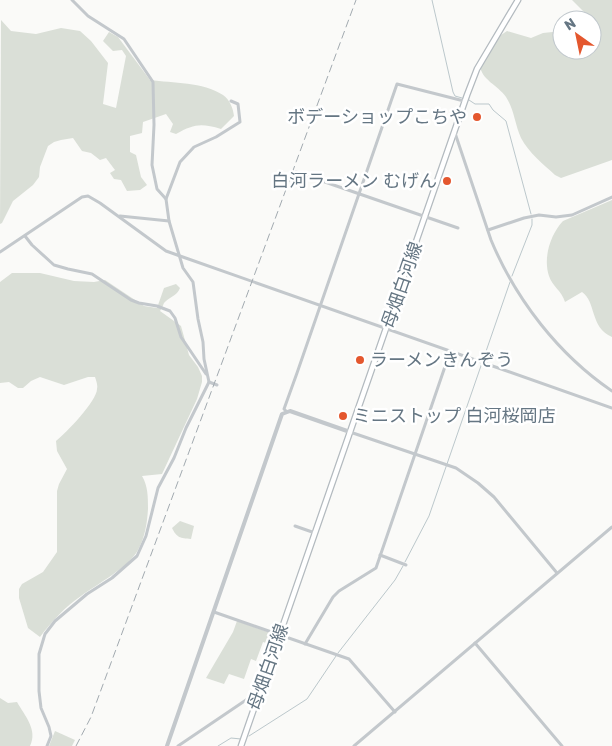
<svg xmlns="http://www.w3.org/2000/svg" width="612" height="746" viewBox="0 0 612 746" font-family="Rubik,'Noto Sans JP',sans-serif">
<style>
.green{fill:#dadfd7}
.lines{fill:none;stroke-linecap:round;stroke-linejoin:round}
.stream{stroke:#bbc7cb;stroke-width:1}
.secondary-casing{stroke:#b3babf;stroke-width:7}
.minor{stroke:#c3c8cc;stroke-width:3}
.tertiary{stroke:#c3c8cc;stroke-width:4}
.secondary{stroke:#fff;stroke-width:4.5}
.rail{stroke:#a2aab0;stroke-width:1;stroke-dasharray:8 4;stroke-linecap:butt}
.poi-dot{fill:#e4572e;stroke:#fff;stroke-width:2}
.labels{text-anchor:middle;stroke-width:5;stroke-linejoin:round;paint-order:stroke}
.poi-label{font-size:18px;fill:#657683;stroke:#fff;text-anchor:end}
.street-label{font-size:18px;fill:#657683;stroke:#fff}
</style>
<rect width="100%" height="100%" fill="#fafaf8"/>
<g class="green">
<path d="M572,0H612V160L561,178L555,175C543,164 529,153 521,138C515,125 514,109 506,97C498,85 481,80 480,65L501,35L507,31L531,38L543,33L562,31V50H592V20Z"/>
<path d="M1,20L11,31L36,34L61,28L80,31L91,41L108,63L103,104L116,108L126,56L122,50L113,51L103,41L109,32L118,37L150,80C173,83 203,82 223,95C230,100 233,108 234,116L221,129C201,123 194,124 176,134L170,132L173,124L166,114L143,122L142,133L130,136V152L136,155L141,177L147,185L140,190L127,191L121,180L114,179L110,173L115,170L106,158L100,160L91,153L82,151L73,138L61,140L54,142L48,146L40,167L39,177L33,185L13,201L2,223L0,224Z"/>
<path d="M612,200V337C590,328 596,301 582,292L565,302C562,291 552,286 549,276C543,258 550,235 563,221Z"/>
<path d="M12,273H40L74,281L94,282L105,280L144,306L157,308L164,288L176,284L180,288C177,296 169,297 164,303C163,305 162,308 160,311L181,326L189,355L198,367L202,376V382L197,399L162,474L142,476C148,486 148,497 148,509C147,524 145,537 138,550C130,566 96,585 81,596C65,607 52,621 40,637L28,628L19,598V589L22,584L43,572L57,552V491L59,484L67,469L57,451L56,441C66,433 97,401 97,389C98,385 96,380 95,377H88L64,385L40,377L31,381L23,388H18L9,382L0,383V282Z"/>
<path d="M180,521L194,526L191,539C180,538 177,538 172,528Z"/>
<path d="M237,621L276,635L272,645L263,642L256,661L251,659L244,679L229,674L224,684L206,678L233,632Z"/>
<path d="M0,698L8,703L17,702C25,716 38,730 30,746H0Z"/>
<path d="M55,731L75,740L72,746H49Z"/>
</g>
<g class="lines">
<g class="stream">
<path d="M432,0L453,92L455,96L462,98"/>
<path d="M469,100L475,104H489L493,110L506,121L531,214"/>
<path d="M512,276L532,225V219"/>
<path d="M405,562L429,516L510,282"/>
<path d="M338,653L395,580L403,566"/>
<path d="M249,736L307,699L336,656"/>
<path d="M218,746L231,738L241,739"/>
</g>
<defs>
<path id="secondary" d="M241,746L467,95L477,69L518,0"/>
</defs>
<use href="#secondary" class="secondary-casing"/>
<g class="minor">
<path d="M72,0L88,16L124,39L153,82L154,125L152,165L157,189L166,199"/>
<path d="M455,133L491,240C516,300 559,355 612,391"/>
<path d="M296,172L458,228"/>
<path d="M120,216L169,221"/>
<path d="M488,230L524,218L539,215L556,217L572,215L612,197"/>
<path d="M25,236L32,245L54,265L68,269L92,274L131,300L139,303L157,306L170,311L175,318L181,337L206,374"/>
<path d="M0,252L82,197L88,196L100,203L166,251L180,256L612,408"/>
<path d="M209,382L217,385"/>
<path d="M286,411L284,409L297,373L397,84L464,101"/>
<path d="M350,432L456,468L478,483L494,497L557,573"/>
<path d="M295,526L315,533"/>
<path d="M380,555L406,565"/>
<path d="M214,612L349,659L395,712"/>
<path d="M475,643L562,746"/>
<path d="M305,644L333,597L339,591L376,568L450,352"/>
<path d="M47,746L51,736L49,727L41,708L39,691V654L45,634L55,621L87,594L112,578L137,556L146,536L158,488L174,458L186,428L209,382L204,359L203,342L198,319L193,282L183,268L169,221L166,199L180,162L194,147L216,137L240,122L238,104L231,101"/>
<path d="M178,746L249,698L253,696L258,697"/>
<path d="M354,746L612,527"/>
</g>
<path class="tertiary" d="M167,746L282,414L290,411L350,432"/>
<use href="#secondary" class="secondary"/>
<path class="rail" d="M76,746L91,717L356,0"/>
</g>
<g class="poi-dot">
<circle cx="477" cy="117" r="5"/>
<circle cx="447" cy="181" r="5"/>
<circle cx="360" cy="360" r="5"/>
<circle cx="343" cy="416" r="5"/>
</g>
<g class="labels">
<g class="poi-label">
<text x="467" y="123">ボデーショップこちや</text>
<text x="437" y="187">白河ラーメン むげん</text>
<text x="370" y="366" text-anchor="start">ラーメンきんぞう</text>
<text x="353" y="422" text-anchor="start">ミニストップ 白河桜岡店</text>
</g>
<g class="street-label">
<text transform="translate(402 285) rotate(-71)" y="6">母畑白河線</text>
<text transform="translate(268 667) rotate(-71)" y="6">母畑白河線</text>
</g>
</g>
<g transform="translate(577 35) rotate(327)"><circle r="24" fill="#ffffff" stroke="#c1c8cd"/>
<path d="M0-4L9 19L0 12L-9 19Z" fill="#e4572e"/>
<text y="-8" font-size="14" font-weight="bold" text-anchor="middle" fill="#657683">N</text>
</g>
</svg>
